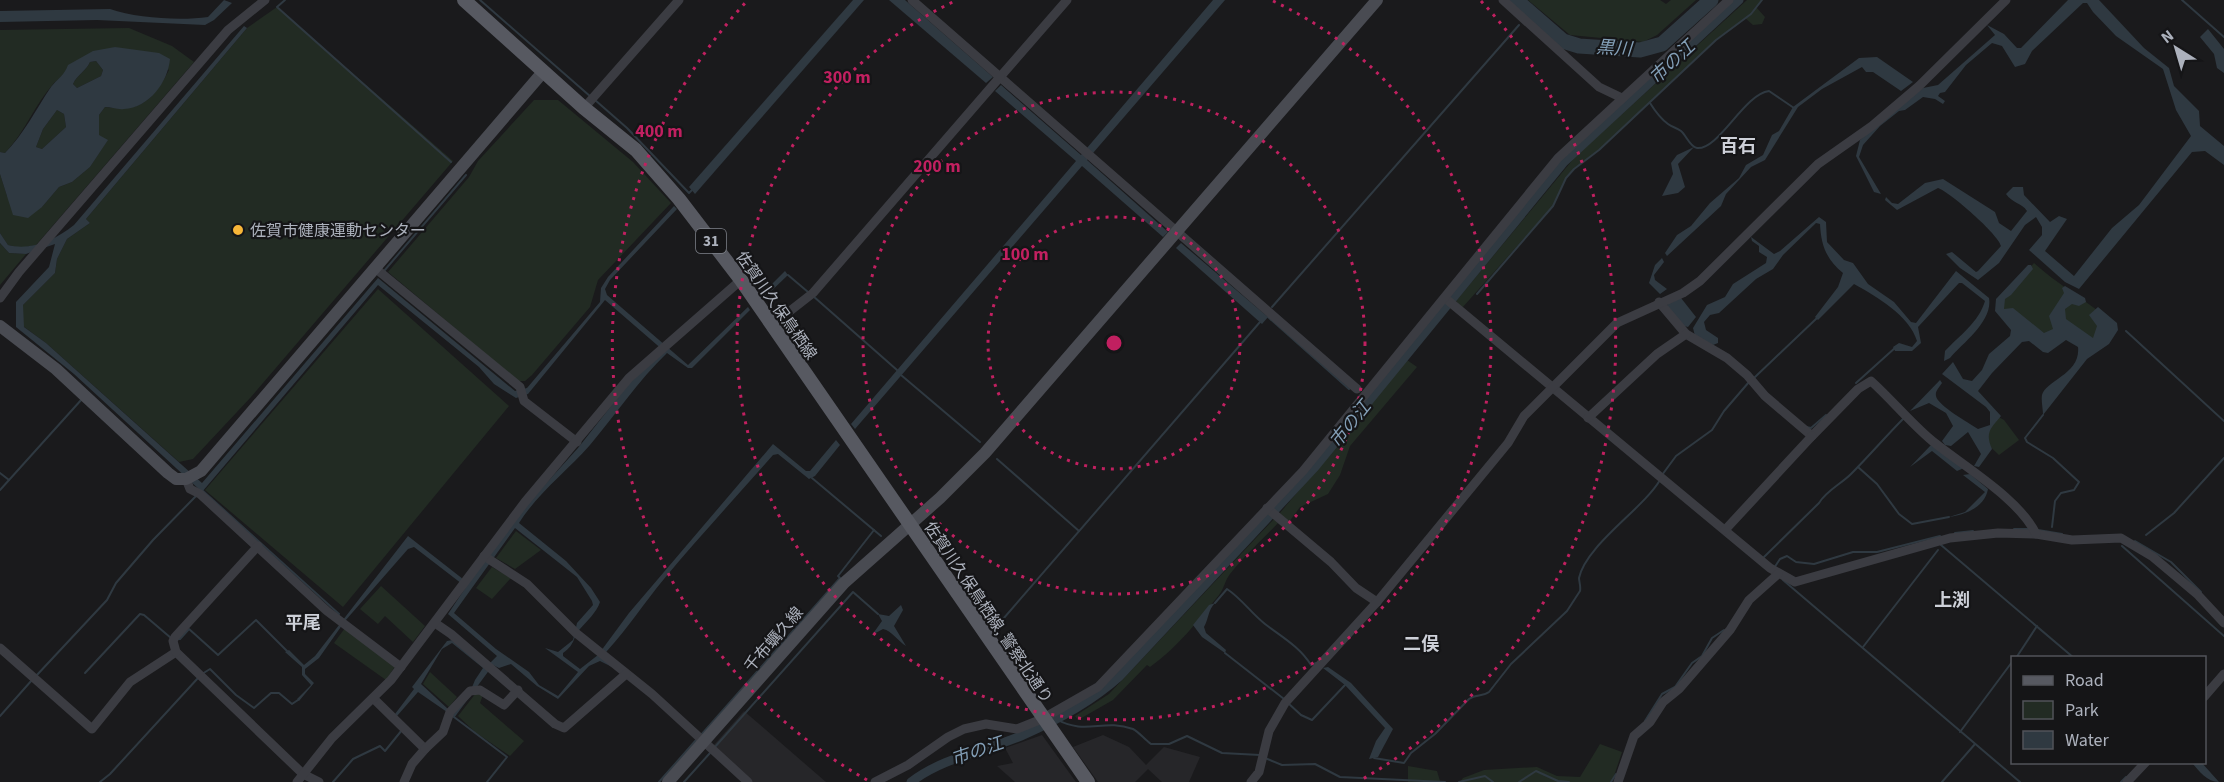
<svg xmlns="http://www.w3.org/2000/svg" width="2224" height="782" viewBox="0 0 2224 782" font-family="'Source Sans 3','Noto Sans JP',sans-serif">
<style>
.built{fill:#262629}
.green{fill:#222b23}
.water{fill:#2f3941;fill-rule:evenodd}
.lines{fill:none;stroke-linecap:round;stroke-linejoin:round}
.stream{stroke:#2f3941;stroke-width:2}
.canal{stroke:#2f3941;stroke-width:9}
.river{stroke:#2f3941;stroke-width:15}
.street{stroke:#3b3c42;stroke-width:9}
.secondary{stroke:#494b52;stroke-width:12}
.primary{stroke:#575961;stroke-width:14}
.ring{fill:none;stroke:#c12060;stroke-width:3;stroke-dasharray:3 6}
.poi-dot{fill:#f7b638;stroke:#151517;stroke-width:2}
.labels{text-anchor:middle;stroke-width:4.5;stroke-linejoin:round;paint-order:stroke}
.shield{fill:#151517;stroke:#7f828a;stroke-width:1.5}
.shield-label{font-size:15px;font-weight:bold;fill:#acb1bc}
.poi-label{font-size:16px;fill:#acb1bc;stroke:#151517;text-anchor:start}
.street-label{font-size:16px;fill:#acb1bc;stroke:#151517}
.water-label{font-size:18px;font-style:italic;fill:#839fb7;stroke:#151517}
.neighbourhood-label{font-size:18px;font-weight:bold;fill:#cdd0d8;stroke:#151517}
.centre{fill:#c12060;stroke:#151517;stroke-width:3}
.ring-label{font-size:18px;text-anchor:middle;font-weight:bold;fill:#c12060;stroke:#151517;stroke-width:4.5;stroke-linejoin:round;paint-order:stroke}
</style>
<rect width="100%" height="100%" fill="#1a1a1c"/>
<g class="built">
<path d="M744,711L826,782H752L713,746Z"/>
<path d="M1042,735L1076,782H1015L997,766L1013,763L1005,748Z"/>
<path d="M1103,735L1129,747L1146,765L1164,747L1200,757L1189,782H1162L1148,769L1135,782H1098L1073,747Z"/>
</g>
<g class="green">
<path d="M1528,0H1660L1666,4L1671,0H1696L1657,35L1643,42L1570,35Z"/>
<path d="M1747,0H1762L1756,7L1765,17L1762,24L1753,25L1745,18L1716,40L1599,150L1574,169L1566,178L1553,206L1462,308L1456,301L1575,157Z"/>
<path d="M277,7L453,161L251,397L193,459L179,462L46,343L23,326V305L55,273L57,259L67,239L90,223L86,219L247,28Z"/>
<path d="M129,28L172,46L194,62L36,245L21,248L8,245L0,233V174L7,196L42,207L59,187L72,182L90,167L107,141L99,136V115L105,107C141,112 153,101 169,70L115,47C96,57 70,67 54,83C35,104 25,132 5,153L0,152V30Z"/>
<path d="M96,61L103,70L101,76L77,88L73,84C77,75 86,71 90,62Z"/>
<path d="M534,100H558L633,162L671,203L598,280L590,307L532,375L525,381H518L388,272L469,177L478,161Z"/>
<path d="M57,110L64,114L66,127L42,149L36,147L43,129Z"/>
<path d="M0,243L9,253L26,254L0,285Z"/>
<path d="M2034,263C2057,284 2083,298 2107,318L2092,348L2067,329L2045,341L2001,312L1999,302Z"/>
<path d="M378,289L509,406L343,607L205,490Z"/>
<path d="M1407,360L1417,367L1350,446L1340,475L1328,494L1300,507L1289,522L1280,513Z"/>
<path d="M1997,416L2004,420L2019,440L1999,455L1981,438Z"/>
<path d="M1274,519L1278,523C1262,540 1244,556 1230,574C1225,580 1224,589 1219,595C1197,622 1179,646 1150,667L1147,665L1113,700L1078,720L1075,716L1109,694Z"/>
<path d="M516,531L541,550L515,569L496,558Z"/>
<path d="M492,567L511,578L492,599L476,588Z"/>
<path d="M381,586L425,626L413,642L385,616L378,624L360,609Z"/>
<path d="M345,628L396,665L386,680L334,643Z"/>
<path d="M430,672L457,697L449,707L423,684Z"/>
<path d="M476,693L483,695L480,703L524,741L510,756L475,732L458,716Z"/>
<path d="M1600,744L1622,752L1612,782H1460L1463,778L1484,770L1537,767L1557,776L1580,777Z"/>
<path d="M1408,766L1437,771L1440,781L1408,782Z"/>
</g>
<g class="water">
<path d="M224,0L232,3L214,20L205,25L97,20L0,22V11L110,9C136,18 180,21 208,17Z"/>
<path d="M853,0H864L695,194L689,187Z"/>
<path d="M889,0H905L993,77L986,83Z"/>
<path d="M1213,0H1225L1087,160L1168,232L1163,237L1082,166L855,429L851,424L1076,161L995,91L1001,85L1081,155Z"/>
<path d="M2068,0H2099L2144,48L2169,68L2174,86L2199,111L2200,126L2224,146V165L2205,151L2192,152L2079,289L2065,282L2029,250L2042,235V227L2036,217L2025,225L1999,263L1978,280L1960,268L1946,254L1952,252L1976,272L1978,271L2001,246C1999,235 1950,192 1938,188L1897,210L1885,200L1886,197L1892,203L1898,204L1925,183L1943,179L1995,212L1999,223L2011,231L2027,211C2022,203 2012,203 2006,194L2013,187H2023L2024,195L2050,222L2059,216L2067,219L2045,251L2074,276L2112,228L2139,205L2191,136L2176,110L2163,69L2116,36L2093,12L2087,3H2083L2032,51L2025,64L2015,67L2002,46L1992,43L1966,65L1945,92L1940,93L1938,96L1945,101L1943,104L1935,99L1923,97L1905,110L1899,111L1880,126L1863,145L1859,157L1881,194L1874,192L1856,156L1860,140L1894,110L1923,88L1938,85L1995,35L1987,25L2004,34L2017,48H2021Z"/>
<path d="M244,26L247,28L86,219L90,223L67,239L57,259L55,273L23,305L24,327L46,343L202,483L378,278L515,391L527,388L600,302L601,288L608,277L674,206L677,209L610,280L605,289L607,295L688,365L748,307L750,310L692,368H688L667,353C638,381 616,414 590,445C567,471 538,493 519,523L566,561L591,588L600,602C597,612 586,622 580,629C572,637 577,643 563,653V656L580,669L598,655L629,613L773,444L806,471H810L836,440L840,445L815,476L809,479L778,454L773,455C737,496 699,537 664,579C644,603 628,628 607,651L603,656L612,667L600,661L589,666L558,699L537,686L511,664L499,668L493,665L454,718L452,716L468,697L475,680L483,668L452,643L442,649L421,684L448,709L447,712L418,692L397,716L395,714L414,689L412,687L447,641L453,640L486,667L497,656L448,614L466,587L414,547L408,549L345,621L319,658L305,669V674L314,683L299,701L297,699L311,685L302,675V667L285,652L289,650L304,665L315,656L408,536L468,583L522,510L578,448L630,382L664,351L605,300L528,394L516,398L494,384L479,367L378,285L202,492L74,374L16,327V302L49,267L55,244L26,254L9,253L0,243V233L8,245C31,251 55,240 74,225ZM515,528L577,577L592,601L593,605L577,623L573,640L558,652L545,648L578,672L558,696L539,685L529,672L496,649L454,613Z"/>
<path d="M2208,29L2224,49V73L2217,68L2214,54L2200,37Z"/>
<path d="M115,47L159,53L170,59C168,82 149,108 124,109C118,110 111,107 105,107L99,115V135L108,140L90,167L72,182L59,187L42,207L28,218L13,215L0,174V152L5,153C24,134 36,109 51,87C58,78 64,76 68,65L93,51ZM96,61L103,70L101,76L77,88L73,84C77,75 86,71 90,62ZM57,110L64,114L66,127L42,149L36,147L43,129Z"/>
<path d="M1877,57L1913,82L1901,91L1873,72H1866L1862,67L1822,89L1798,107L1765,160L1751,167L1726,194L1721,206L1667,256L1665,253L1677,235L1691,226L1710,203L1739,178L1746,165L1763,155L1772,135L1779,131L1793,107L1859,58Z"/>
<path d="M1694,147L1678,164L1685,187L1678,193L1662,196L1673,174L1671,163L1677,155Z"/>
<path d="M1819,217L1826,222L1827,242L1844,260L1853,263L1868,284L1894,302L1911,322L1916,323L1956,271L1989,298C1993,321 1964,342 1950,358L1944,361L1945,351C1959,336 1979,322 1985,301L1962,283H1959L1918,327L1921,343L1912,351H1895L1893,347L1899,343L1912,347L1917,341C1909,315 1877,297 1854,284L1818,320L1815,317L1838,287L1843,273C1826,259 1821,245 1820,224L1816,223L1783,255L1773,269L1756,279L1719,313L1710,315L1704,322L1706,330L1718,338V343L1713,345L1695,336L1693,328L1707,305L1725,297L1733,284L1766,263L1767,257L1759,252V246L1752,241L1751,237L1774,254L1780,251Z"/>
<path d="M1181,243L1268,317L1262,324L1176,248Z"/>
<path d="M1662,258L1664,262L1654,275L1655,280L1667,289L1660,294L1649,283L1655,265Z"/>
<path d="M2028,265H2031L2033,269L2011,295L2005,299L2004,309L2013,308L2044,333L2053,329L2049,316L2064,293L2062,288L2065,286L2085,298L2086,302L2079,306L2072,304L2065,309L2066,319L2093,338L2097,326L2089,315L2098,307L2117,323L2118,330L2109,344L2087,359L2043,415C2043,409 2041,401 2042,395C2046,380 2081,374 2078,347L2066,340L2048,353L2043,352L2029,341L2022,342L1992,373L1978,391L2001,416C1990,429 1985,433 1992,449L1979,467L1974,466L1981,454L1968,432L1951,446L1945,445L1942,441L1953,426L1946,413L1929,403L1910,411L1940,380L1942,383C1939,388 1935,391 1936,396C1937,405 1969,423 1978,429L1990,425V412L1986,407L1942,374L1953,362L1963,379L1972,381L1982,370L1989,354L2010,336L2011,330L1995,311L1996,299Z"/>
<path d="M785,271L788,275L764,298L762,294Z"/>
<path d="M1681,298L1696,317L1688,327L1684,326L1667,306L1670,301Z"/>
<path d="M1931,445L1964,468L1957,471L1932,451L1910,467Z"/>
<path d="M1970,474L1988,489C1985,507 1965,515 1949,517L1965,512L1985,492L1963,475Z"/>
<path d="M1215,603C1208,610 1209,618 1204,627L1206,633L1226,650L1225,653L1202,637L1193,625L1209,605Z"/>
<path d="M901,605L903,610L894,626L906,646C898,641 892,631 883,629L872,635L882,621L878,614L889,616Z"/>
<path d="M1328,667L1351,683L1393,729L1378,757L1369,759L1376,741L1385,728L1345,685L1323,668Z"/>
<path d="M2192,763H2202L2219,782C2207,782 2199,771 2192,763Z"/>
</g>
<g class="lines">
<g class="stream">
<path d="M285,0L277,7L451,162"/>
<path d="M480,0L591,97"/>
<path d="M2182,0L2224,37"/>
<path d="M595,100L627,128L689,193L692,190"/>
<path d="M1650,103C1655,111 1661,119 1668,124C1672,127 1677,128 1681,131C1686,135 1690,147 1697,148C1719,150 1744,94 1769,91L1794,108"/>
<path d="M384,271L466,175"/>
<path d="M788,275L808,292"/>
<path d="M1477,294L1553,206L1566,178L1574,169L1599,150L1716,40L1751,14L1762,0"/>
<path d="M813,296L897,370"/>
<path d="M1272,307L1519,25"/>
<path d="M1268,317L1349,389"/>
<path d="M2126,331L2224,421"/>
<path d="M901,375L980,442"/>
<path d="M1754,378L1817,318"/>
<path d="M1856,383L1896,347"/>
<path d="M2043,415L2025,438L2027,442L2053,458L2079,482L2074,490L2061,493L2055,501L2052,527"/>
<path d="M1806,427L1811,428L1826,415"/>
<path d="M997,459L1079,531"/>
<path d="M1858,467L1877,484L1899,514L1912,524L1949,517"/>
<path d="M0,473L9,480"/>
<path d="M1662,475L1676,456L1712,430L1724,411L1749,382"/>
<path d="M812,478L881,536"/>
<path d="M0,490L82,399"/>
<path d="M203,491L339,614"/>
<path d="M2014,529H2030"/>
<path d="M2038,530L2062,534"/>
<path d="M1955,533L1973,531"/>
<path d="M2146,535L2174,513L2224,458"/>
<path d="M2135,541L2171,562L2201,592"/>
<path d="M1941,545L2074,658"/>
<path d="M2122,546L2224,636"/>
<path d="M1764,557L1819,503C1826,491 1841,484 1851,474C1869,456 1886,436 1904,418"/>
<path d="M1774,568L1780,559L1787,556L1796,562L1814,564L1853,552H1877L1940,536"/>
<path d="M1783,580L2020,782"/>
<path d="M1215,603L1227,589C1242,599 1251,613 1265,624C1282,637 1300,647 1311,665L1316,663"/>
<path d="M997,626L1260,322"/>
<path d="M176,639H180L189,629L218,655L256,620L287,651"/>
<path d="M1863,647L1938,550"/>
<path d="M1225,653L1284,699"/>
<path d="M2016,658L2037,626"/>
<path d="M85,673L140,614L144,615L171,638"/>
<path d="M202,674L210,669L236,695L254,708L271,693H279L292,704L298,700"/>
<path d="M36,676L107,600L116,583L153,540L197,495"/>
<path d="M1288,703L1301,715L1312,720L1345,685"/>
<path d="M0,716L32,680"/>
<path d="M454,717L507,757L487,782"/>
<path d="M1056,719C1086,736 1103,718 1133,729C1139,732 1145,740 1151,744H1169L1187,736L1222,753L1260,755"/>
<path d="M1645,721L1662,694L1675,687L1692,663L1702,656L1712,638L1724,630"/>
<path d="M1960,732L2012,662"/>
<path d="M701,735L840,578L838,576L874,530"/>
<path d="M714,748L853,592L878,614"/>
<path d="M1265,758L1282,765L1315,764L1340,777L1445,782"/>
<path d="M1374,758L1404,763L1411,753L1435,734L1469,699C1476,694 1482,697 1489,692L1511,664L1567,611L1580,591C1581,587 1579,581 1579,578C1586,545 1643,509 1660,480"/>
<path d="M100,782L110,774L198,678"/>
<path d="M333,782L353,759L380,746L385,751L402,730"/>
<path d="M659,782L697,739"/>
<path d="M684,782L710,753"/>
<path d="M1459,782L1485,776L1493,782"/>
<path d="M1519,782L1536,771L1558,781L1569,782"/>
<path d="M1611,782L1616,774"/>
<path d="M1942,782L1975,744"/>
<path d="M2121,782L2126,777"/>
</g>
<path class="canal" d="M911,782C944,757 983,752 1021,736C1056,721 1091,702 1119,677L1315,467L1564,162L1739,0"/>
<path class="river" d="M1516,0L1563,41L1579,46L1640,50L1662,44L1711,0"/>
<g class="street">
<path d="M1067,0L1000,77L1357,389"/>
<path d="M1503,0L1599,87L1622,98"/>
<path d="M584,108L679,0"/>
<path d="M375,268L520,387L524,401L577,442"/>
<path d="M0,298L19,272L228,30L265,0"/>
<path d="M1445,298L1770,568L1795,582L1950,538L1998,533L2036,534L2072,540L2121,538L2153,557L2197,594L2224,623"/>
<path d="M1659,302L1686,334L1727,358L1747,375L1765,396L1812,436L1858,389L1871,381C1891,399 1909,421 1930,439C1961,465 2019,498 2036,534"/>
<path d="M772,325L813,293L1000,77L912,0"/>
<path d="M1588,418L1657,354L1686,334"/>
<path d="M186,479L190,489L200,494L327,611L401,667"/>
<path d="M1267,508L1331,562L1356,588L1377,602"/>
<path d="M1725,530L1812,436"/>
<path d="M484,556L527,584L576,633L652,694L748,782"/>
<path d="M435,623L451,634L555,724L564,728L626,674"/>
<path d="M0,648L92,729L130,682L176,652L303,774L319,782"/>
<path d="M176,652L173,641L175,637L258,546"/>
<path d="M2204,697L2224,674"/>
<path d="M374,699L425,749L412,764L404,782"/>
<path d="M425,749L443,732L450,712L470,691L480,690L504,705L518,690"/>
<path d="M297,782L332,738L391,680L525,502L629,378L741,280"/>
<path d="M875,782L908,765L948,737L964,729L986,724L1017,729L1042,719L1098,687L1303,471L1558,158L1729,0"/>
<path d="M1251,782L1259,772L1269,731L1285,703L1377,602L1508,443L1524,416L1617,323L1683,293L1700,281L1818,164L1872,126L1919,86L2006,0"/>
<path d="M1618,782L1634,736L1650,722L1663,702L1679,689L1730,630L1749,600L1778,574"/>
<path d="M2127,782L2146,762"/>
</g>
<g class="secondary">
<path d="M0,326L56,369L168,473L176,479H186L201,471L543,72"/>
<path d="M668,782L844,583L940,498L985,453L1377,0"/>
</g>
<path class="primary" d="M464,0L584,108L636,150L679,199L741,280L1088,782"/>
</g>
<g class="ring">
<circle cx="1114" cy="343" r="126"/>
<circle cx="1114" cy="343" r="251"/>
<path d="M1273 1A377 377 0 1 1 955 1"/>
<path d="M867 780A502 502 0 0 1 747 1M1481 1A502 502 0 0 1 1361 780"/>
</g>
<circle class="poi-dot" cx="238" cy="230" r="6"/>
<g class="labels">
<rect class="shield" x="696" y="229" width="30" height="24" rx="4.5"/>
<g class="shield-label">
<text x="711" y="246">31</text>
</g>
<g class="poi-label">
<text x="250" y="236">佐賀市健康運動センター</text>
</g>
<g class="street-label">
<text transform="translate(777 305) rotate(55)" y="6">佐賀川久保鳥栖線</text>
<text transform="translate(989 612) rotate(56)" y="6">佐賀川久保鳥栖線, 警察北通り</text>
<text transform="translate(773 639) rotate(-49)" y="6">千布蠣久線</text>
</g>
<g class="water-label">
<text transform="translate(1614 48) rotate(4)" y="6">黒川</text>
<text transform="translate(1672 62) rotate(-43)" y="6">市の江</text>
<text transform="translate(1350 424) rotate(-51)" y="6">市の江</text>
<text transform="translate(977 751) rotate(-19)" y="6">市の江</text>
</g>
<g class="neighbourhood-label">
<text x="1738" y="152">百石</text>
<text x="1952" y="606">上渕</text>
<text x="303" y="629">平尾</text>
<text x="1421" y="650">二俣</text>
</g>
</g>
<circle cx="1114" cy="343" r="9" class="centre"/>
<g class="ring-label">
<text x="847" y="83">300 m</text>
<text x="659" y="137">400 m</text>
<text x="937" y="172">200 m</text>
<text x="1025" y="260">100 m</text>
</g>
<rect x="2011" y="656" width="195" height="108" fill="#151517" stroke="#515359" stroke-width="1.5"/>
<rect x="2023" y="676" width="30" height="9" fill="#575961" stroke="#515359" stroke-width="1.5"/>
<text x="2065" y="686" font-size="18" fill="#acb1bc">Road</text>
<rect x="2023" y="701" width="30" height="18" fill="#222b23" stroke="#515359" stroke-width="1.5"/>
<text x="2065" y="716" font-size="18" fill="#acb1bc">Park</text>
<rect x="2023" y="731" width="30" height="18" fill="#2f3941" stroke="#515359" stroke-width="1.5"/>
<text x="2065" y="746" font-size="18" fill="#acb1bc">Water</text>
<g transform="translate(2176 48) rotate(323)" stroke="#151517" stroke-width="4.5" paint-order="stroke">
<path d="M0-4.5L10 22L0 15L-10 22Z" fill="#acb1bc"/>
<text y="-9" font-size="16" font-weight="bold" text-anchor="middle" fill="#acb1bc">N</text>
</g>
</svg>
